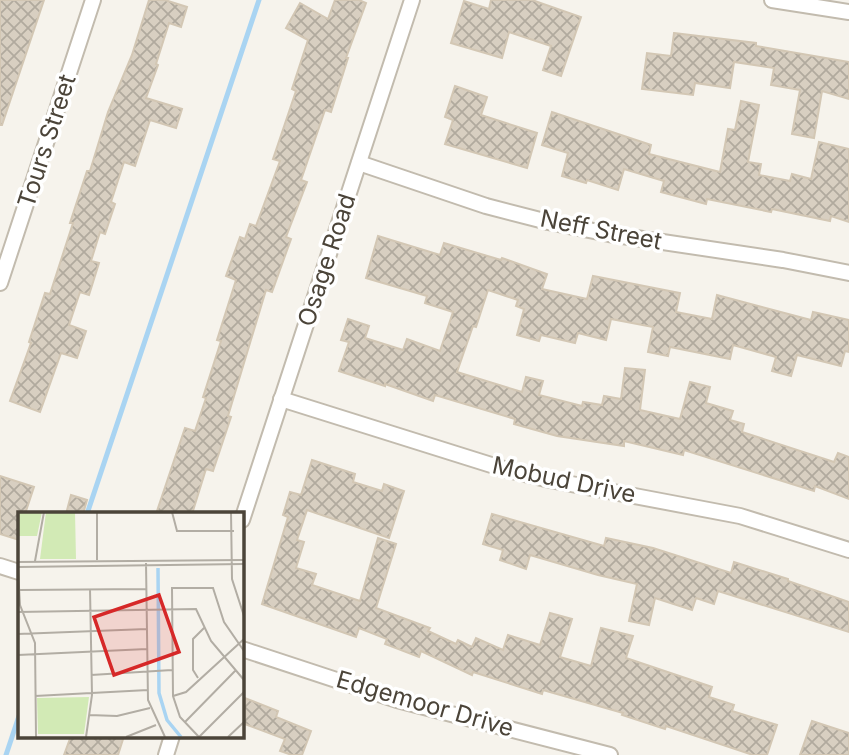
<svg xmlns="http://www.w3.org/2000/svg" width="849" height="755" viewBox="0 0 849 755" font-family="Inter,sans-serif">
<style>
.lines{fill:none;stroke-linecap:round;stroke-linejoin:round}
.stream{stroke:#a9d4f2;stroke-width:5}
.building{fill:url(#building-cross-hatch);stroke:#d3c7b4;stroke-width:2}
.street-casing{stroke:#c2bbae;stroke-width:18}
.street{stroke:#fff;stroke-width:14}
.labels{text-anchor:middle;stroke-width:7;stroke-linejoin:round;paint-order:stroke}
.street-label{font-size:24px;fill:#4b4439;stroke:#fff}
.inset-river{fill:none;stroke:#a9d4f2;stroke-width:3.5}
.inset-road{fill:none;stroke:#b2ada4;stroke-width:2}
.view{fill:#d62828;fill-opacity:0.15;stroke:#d62828;stroke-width:3.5}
.inset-edge{fill:none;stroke:#4b4439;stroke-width:3.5}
</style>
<defs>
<pattern id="building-cross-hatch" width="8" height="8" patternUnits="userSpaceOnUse" patternTransform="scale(1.75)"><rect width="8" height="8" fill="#d8cfc1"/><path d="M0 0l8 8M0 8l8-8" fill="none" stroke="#b1aa9e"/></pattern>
</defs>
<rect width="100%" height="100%" fill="#f6f3ec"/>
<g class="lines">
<g class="stream">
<path d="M87,514L259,0"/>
<path d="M6,755L19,716"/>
</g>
</g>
<g class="building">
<path d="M0,0H44L2,125H0Z"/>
<path d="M149,0H165L187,7L181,27L169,23L156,64L158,65L146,98L182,109L176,128L150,120L135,166L124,162L111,202L115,204L105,234L100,232L91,261L99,263L89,295L80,292L69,325L86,331L77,358L61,353L40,412L10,401L31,343L29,342L45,293L50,294L73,223H70L87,171H90L108,112L132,55Z"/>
<path d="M335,0H359L366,3L346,58H348L331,112L325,110L301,180L307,182L286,237L291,239L272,292L266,290L228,416L231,417L213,471L206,469L192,514H156L185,428L195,431L206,398L203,397L221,341L217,340L236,280L226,276L240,237L245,239L250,224L256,226L280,161L273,159L296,91L292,89L308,40L286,28L300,3L328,19Z"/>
<path d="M491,0H532L581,17L561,76L543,70L551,46L509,32L502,58L451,43L464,1L489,9Z"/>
<path d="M674,33L756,43V46L849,62V99L822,91L814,138L792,134L800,90L771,85L774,68L734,62L730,88L695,83L693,95L642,89L647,53L671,56Z"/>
<path d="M455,86L487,97L481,115L537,133L527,168L445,144L453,120L445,117Z"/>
<path d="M741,101L759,105L748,162L761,164L759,175L790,181L792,174L811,179L819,142L849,149V222L831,216L830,221L772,209L771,212L707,199L706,204L661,192L664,181L624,169L618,190L587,180L586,183L562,176L568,153L542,145L552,112L651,145L649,154L720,172L728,129L735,130Z"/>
<path d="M378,236L440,255L444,243L501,260L502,258L547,274L542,289L587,299L593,276L680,293L676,312L712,319L717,295L811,320L813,312L849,320V352L845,351L841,366L797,355L791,376L772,371L776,357L733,345L730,359L670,347L668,356L648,352L653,327L611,319L606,340L578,333L575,343L541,335L539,341L517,335L524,309L516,306L518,300L488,290L476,327L473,326L457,372L522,392L526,377L543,381L539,395L582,406L583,402L602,405L604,396L621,399L625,368L645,370L640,410L680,419L690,382L710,387L706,403L733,411L730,420L744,424L742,432L834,462L838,453L849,457V499L815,486L814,491L684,450L683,455L624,441V446L557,436L514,424L515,419L435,395L433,401L385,384V386L339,371L349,342L341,340L348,319L369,326L365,338L403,350L407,339L440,351L453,312L425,303L427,296L366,278Z"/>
<path d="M312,460L355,474L353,482L382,491L384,484L404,491L389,538L307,510L297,540L304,542L296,568L316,574L312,585L360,601L378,538L396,544L376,608L430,628L428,631L456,644L458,640L472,647L476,638L503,650L508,635L540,645L550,613L572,619L560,657L591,666L601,628L633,636L626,658L712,687L709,697L734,705L732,711L777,725L767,755H753L666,726L665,729L622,715L623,713L543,690L542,694L473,672L472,675L421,651L419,657L385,644L387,639L359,628L356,637L262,604L288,517L283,515L290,492L301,495Z"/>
<path d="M0,476L34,487L25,514H19V540L0,534Z"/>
<path d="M71,495L87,500L83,514H66Z"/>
<path d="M492,514L604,546L606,538L653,548L731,573L734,562L788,579V581L849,602V632L718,591L714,604L696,598L692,610L655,598L649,625L629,621L637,584L598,575L530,555L526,569L500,560L503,550L483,544Z"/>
<path d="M242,697L278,711L276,717L311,731L302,755H292L280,751L285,739L242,723Z"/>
<path d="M812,721L849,733V755H800Z"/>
<path d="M71,736H124L118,755H64Z"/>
</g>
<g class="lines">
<defs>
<g id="street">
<path d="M772,0L849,12"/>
<path d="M359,163L486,206L548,222L609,234L783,260L849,273"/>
<path d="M0,283L93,0"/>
<path d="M281,399L504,469L550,480L740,516L849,550"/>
<path d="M242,520L412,0"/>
<path d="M0,566L19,572"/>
<path d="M242,649L397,700L610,755"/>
<path d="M166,755L172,736"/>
</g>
</defs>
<use href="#street" class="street-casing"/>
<use href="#street" class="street"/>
</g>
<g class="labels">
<g class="street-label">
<text transform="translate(47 141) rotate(-72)" y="8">Tours Street</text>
<text transform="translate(601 230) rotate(11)" y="8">Neff Street</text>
<text transform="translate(327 260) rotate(-72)" y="8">Osage Road</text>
<text transform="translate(564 480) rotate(12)" y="8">Mobud Drive</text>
<text transform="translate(425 704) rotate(16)" y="8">Edgemoor Drive</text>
</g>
</g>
<g transform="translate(18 512)">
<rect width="226" height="226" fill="#f6f3ec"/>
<path d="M0,0H24L19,24H0Z" fill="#d2eab5"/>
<path d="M28,0H57L58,47H22ZM71,185L66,222H20L19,186Z" fill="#d2eab5"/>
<path class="inset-river" d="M140,56L141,181L149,208L163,225"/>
<path class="inset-road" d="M79,0V48M154,0L159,19H216M213,0L214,67L226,104M17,49L26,0M0,50L226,48M128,51L130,188L147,225M0,55L226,52M0,57L2,93L17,131L18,225M1,78L128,77M0,100L178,97L193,129L226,168M0,122L129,117M0,143L129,137M73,163L154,158M180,166L175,158V127L186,116M17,184L130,178M155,184L168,180L226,127M71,203L99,204L132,196M167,210L217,159M68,225L74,183L72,77M108,225L138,213M181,225L162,205L155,184L154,76H195L206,110L226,139M181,225L226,180M210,225L226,210"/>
<path class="view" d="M141,83L161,140L96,163L76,105Z"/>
<rect width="226" height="226" class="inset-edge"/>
</g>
</svg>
